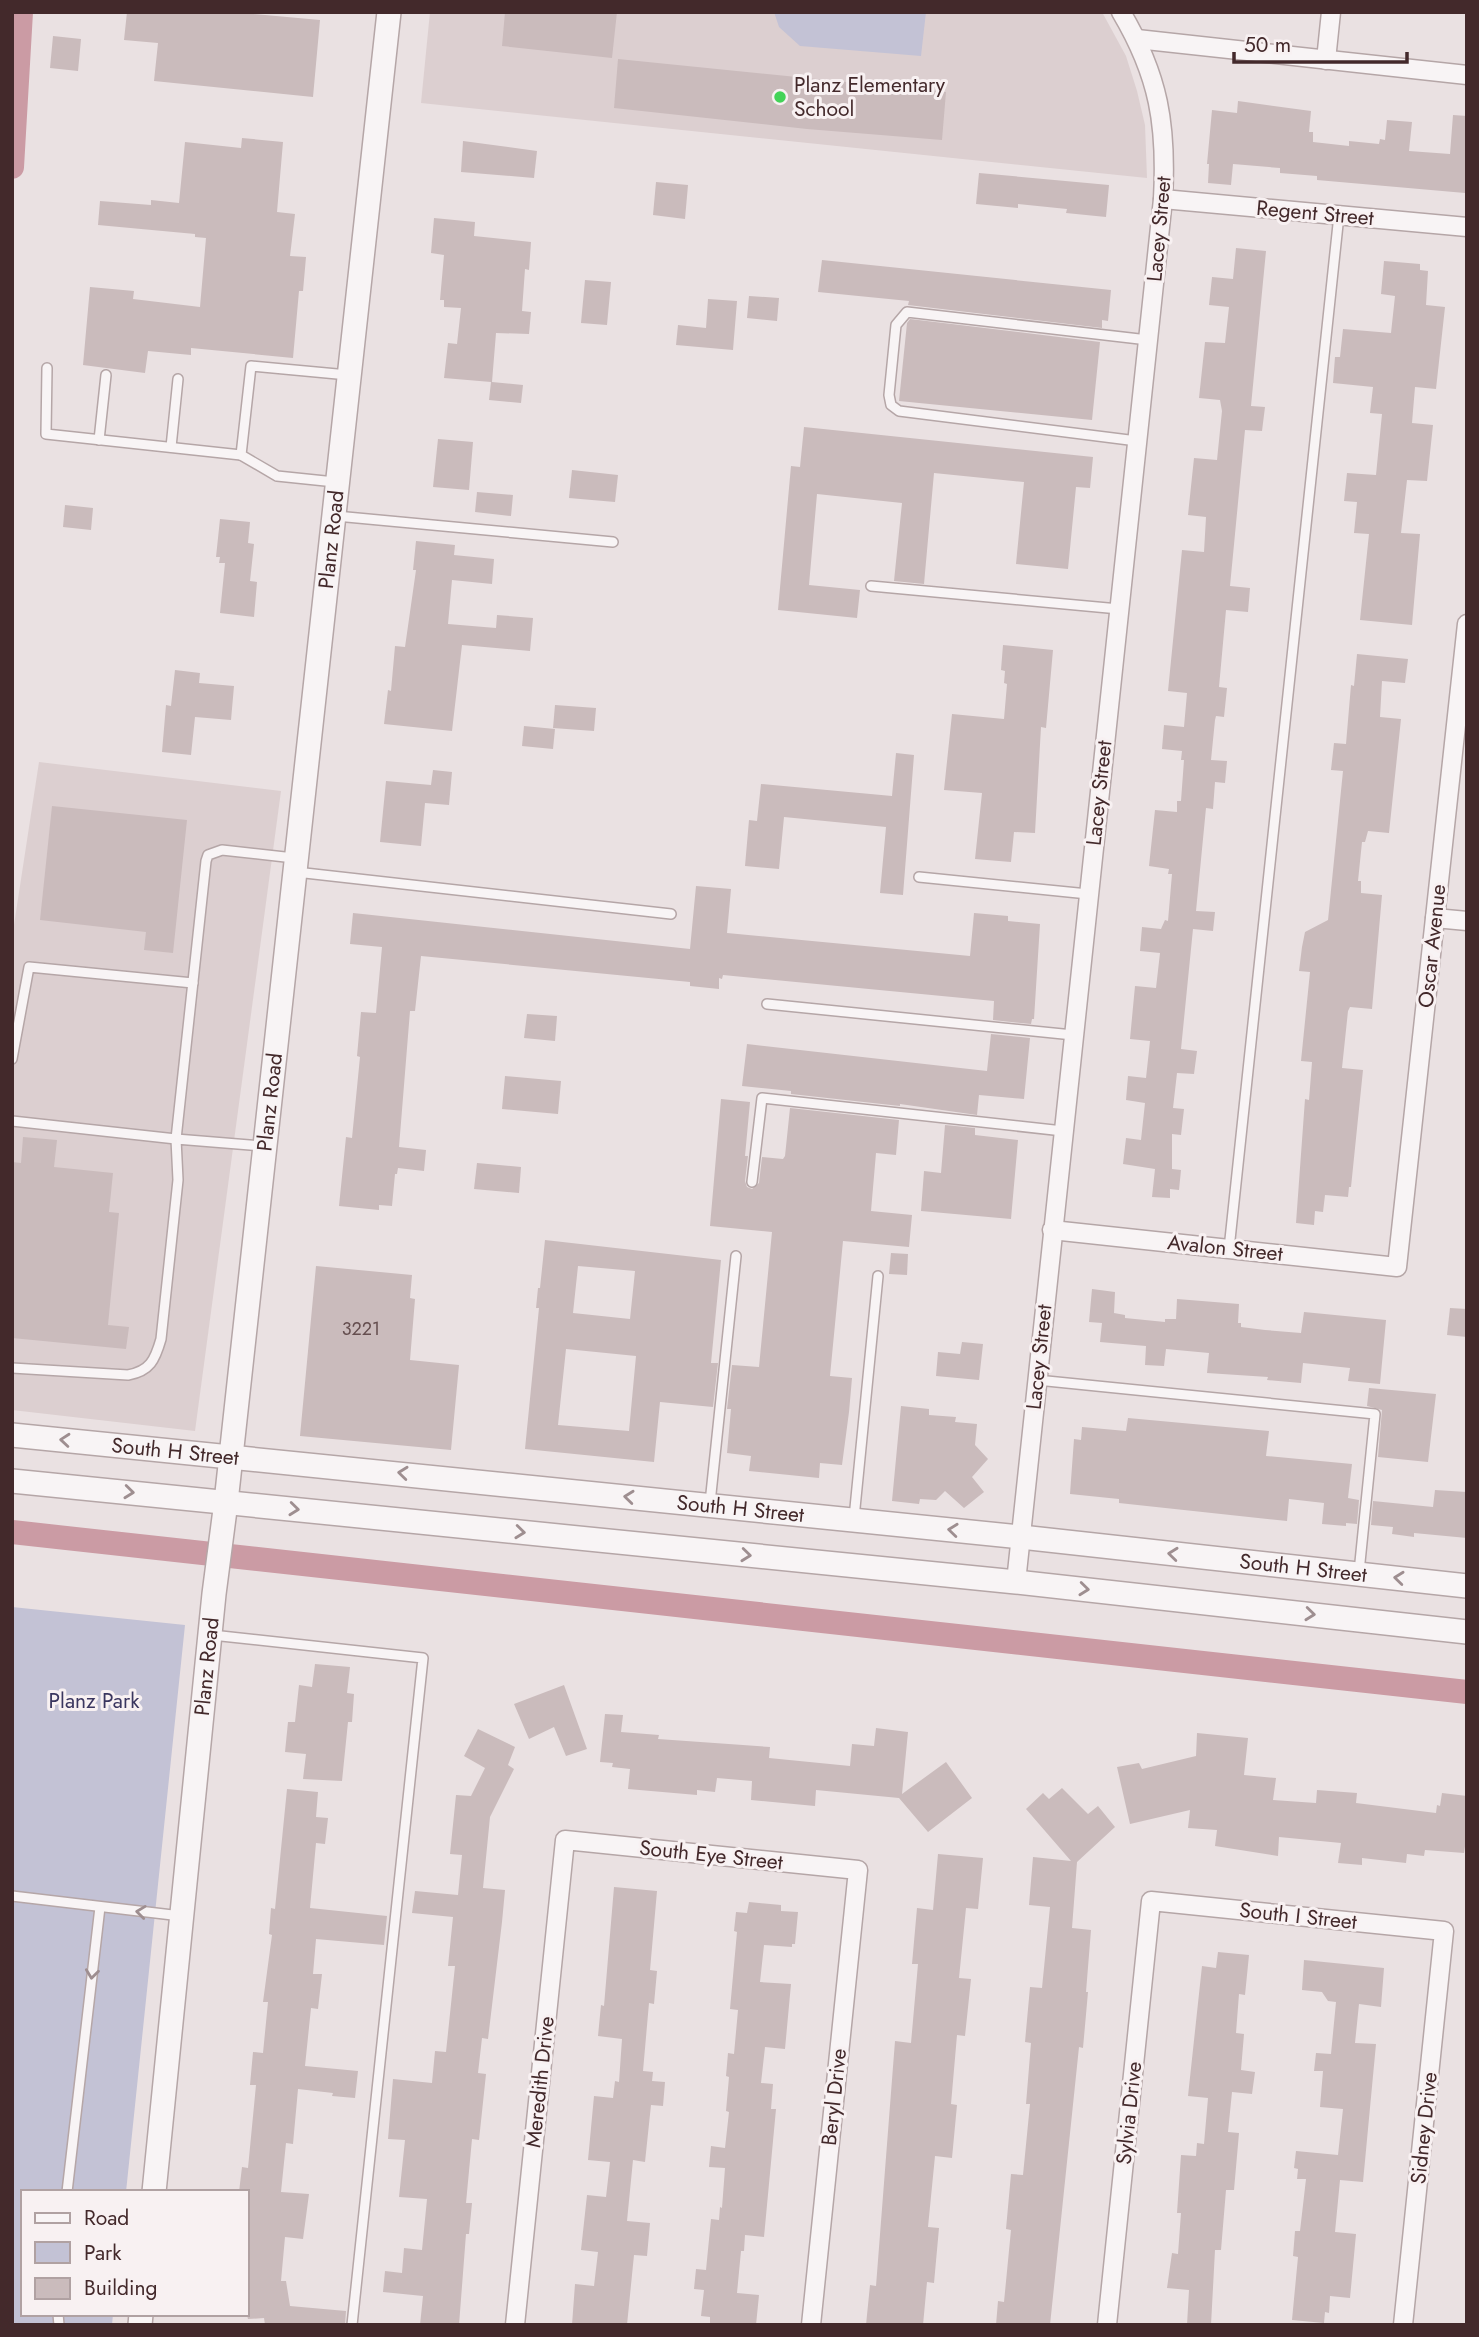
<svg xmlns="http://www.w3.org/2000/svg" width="1479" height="2337" viewBox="0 0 1479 2337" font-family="Jost,sans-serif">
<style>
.built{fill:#dccfd0}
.green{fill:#c3c2d5}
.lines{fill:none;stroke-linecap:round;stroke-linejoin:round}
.canal{stroke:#cb9ba4;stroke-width:24}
.building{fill:#cabbbc;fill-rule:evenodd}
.service-casing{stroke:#b5a6a7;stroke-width:12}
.minor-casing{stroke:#b5a6a7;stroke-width:21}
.tertiary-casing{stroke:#b5a6a7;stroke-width:26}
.service{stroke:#f8f4f5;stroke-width:9}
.minor{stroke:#f8f4f5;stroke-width:18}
.tertiary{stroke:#f8f4f5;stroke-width:23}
.oneway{stroke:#9e8e90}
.poi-dot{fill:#43d358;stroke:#f8f1f2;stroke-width:2.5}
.labels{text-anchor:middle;stroke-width:6;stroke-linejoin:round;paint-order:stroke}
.number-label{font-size:18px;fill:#654e4f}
.poi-label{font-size:21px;fill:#43292b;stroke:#f8f1f2;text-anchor:start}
.street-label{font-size:21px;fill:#43292b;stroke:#f8f1f2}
.park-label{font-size:21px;fill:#3a365f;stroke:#f8f1f2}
</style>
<rect width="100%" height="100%" fill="#eae1e2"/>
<g class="built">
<path d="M430,12H1102L1126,56L1137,91L1145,125L1147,178L421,103Z"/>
<path d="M39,762L281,791L195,1431L12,1410V938Z"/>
</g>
<g class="green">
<path d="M774,12H926L921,56L800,46L779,27Z"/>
<path d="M12,1607L185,1625L126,2192H23V2314H113L112,2325H12Z"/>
</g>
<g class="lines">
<g class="canal">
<path d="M12,167L21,12"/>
<path d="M12,1532L1467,1692"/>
</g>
</g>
<g class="building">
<path d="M127,12H232L320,20L313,97L154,81L158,43L124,40Z"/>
<path d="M505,12H617L612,58L502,46Z"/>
<path d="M53,36L81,39L78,71L50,68Z"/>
<path d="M618,59L946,92L942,140L807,129L614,108Z"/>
<path d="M1238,101L1311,111L1309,132H1313V142L1349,146V141L1379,144L1380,139L1385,140L1387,120L1412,122L1409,151L1450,154L1453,115L1467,116L1465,193L1317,180V176L1280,173V168L1233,164L1231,185L1208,183L1209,164H1207L1212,110L1237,113Z"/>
<path d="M242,138L283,142L277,212L295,214L290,256L306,257L303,291H299L293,358L191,348V355L148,351L145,373L83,365L90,287L134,291L133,299L200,307L206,238L195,237V234L98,225L100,201L151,205V200L179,203L185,142L241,148Z"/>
<path d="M463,141L537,151L534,178L461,172Z"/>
<path d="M979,173L1109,185L1106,217L1066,213L1067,209L1018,204V208L976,204Z"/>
<path d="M656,182L688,185L685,219L653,215Z"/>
<path d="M434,218L475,222L474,236L531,242L529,270L525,269L522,311L531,312L529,334L496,333L492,382L523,385L521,403L489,400L491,382L444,378L448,343L457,344L461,308L444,307V300H440L444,255L431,253Z"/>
<path d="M1236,248L1266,251L1251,406L1265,407L1262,431L1245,430L1230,586L1250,588L1248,612L1226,610L1219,687L1227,688L1224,717L1216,716L1215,720L1211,760L1227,761L1225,783L1215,782L1213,809L1206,808L1196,911L1215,912L1213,931L1193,929L1181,1049L1197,1051L1194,1074L1177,1073L1173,1108L1184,1109L1181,1135L1172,1134V1169L1181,1170L1179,1190L1170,1189V1198L1152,1197L1155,1169L1123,1164L1126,1138L1141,1140L1145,1103L1126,1100L1128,1076L1146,1078L1150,1041L1130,1039L1135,986L1156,988L1160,953L1140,951L1142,927L1161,929L1165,920L1168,921L1172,874H1168L1169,869L1149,866L1155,810L1177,812V801H1181L1184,760H1181L1182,751L1162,749L1164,725L1184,727L1187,693L1168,691L1182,550L1204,552L1206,517L1188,515L1194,458L1217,460L1222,411L1220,400L1199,398L1205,342L1225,343L1229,307L1209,305L1212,277L1233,279Z"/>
<path d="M822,260L1111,290L1108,321L1102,320V328L908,305L909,301L818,292Z"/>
<path d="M1384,261L1420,264V270L1428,271L1426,305L1445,307L1436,389L1415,387L1412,423L1433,425L1427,481L1407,480L1401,533L1420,534L1412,625L1360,620L1369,534L1354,533L1357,502L1344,501L1347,473L1376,475L1382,414L1370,413L1373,387L1333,383L1335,357H1340L1343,329L1391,333L1395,296L1381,294Z"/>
<path d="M585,280L611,282L607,325L581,323Z"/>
<path d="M749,296L779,298L777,321L747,318Z"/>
<path d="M708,299L737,301L733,350L676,345L678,325L706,328Z"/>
<path d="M910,319L1100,342L1092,420L899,401L907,323Z"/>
<path d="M804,427L1093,457L1090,488L1076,487L1068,569L1016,564L1024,482L934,473L924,584L894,581L902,503L817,494L809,585L860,590L857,618L778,610L791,466L800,467Z"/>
<path d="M438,439L473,442L469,490L433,487Z"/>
<path d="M572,470L618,475L615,502L569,498Z"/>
<path d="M477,492L513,495L511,516L475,512Z"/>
<path d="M65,505L93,508L91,530L63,527Z"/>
<path d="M220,519L250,522L248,543L254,544L250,581L257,582L254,617L220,613L225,563H219L220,557H216Z"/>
<path d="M416,541L455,545L454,555L494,559L492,584L452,580L448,624L496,628L497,615L533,618L530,651L462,645L452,731L384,724L388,690L391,691L395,646L405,647L416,570H413Z"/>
<path d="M1003,645L1053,650L1046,728L1041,727L1035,833L1014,832L1011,862L975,859L982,793L944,790L952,714L1004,719L1007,684L1004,683L1005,671L1001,670Z"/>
<path d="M1357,654L1408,659L1405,683L1382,681L1380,717L1401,719L1389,833L1368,831L1365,842H1362L1358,881H1361V893L1382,895L1372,1009L1350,1007L1348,1011L1342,1068L1363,1070L1351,1187H1349L1348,1197L1325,1195L1323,1212L1315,1211L1314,1225L1296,1223L1305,1099L1309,1100L1312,1062L1301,1061L1310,972L1299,971L1302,947L1305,932L1328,920L1343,771L1331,770L1334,743L1346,744L1351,685L1354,686Z"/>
<path d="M175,670L200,673L199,683L234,686L231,720L195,717L191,755L162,752L166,705L171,706Z"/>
<path d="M555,705L596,708L594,731L553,728Z"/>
<path d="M524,726L555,729L553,749L522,746Z"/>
<path d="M896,753L914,755L903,895L880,893L886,827L784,817L779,869L745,866L749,820L757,821L761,784L892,796Z"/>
<path d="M433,770L452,772L449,805L425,803L421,846L380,842L386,781L431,785Z"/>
<path d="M52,806L187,820L173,953L144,950L146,932L40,920Z"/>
<path d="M696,886L731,889L727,933L970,956L974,913L1008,916V921L1040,924L1034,1019H1032L1031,1024L993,1020L994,1001L723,975L722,979L719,978V989L690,986V982L421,956L415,1011H410L399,1147L426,1150L424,1171L398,1168L397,1174H395L392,1206L379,1205V1210L339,1206L346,1137L352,1138L360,1057L357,1056L361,1012L376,1013L382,947L350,944L353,913L690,949Z"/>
<path d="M527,1014L557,1016L555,1041L524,1038Z"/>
<path d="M991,1034L1030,1038L1024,1099L979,1095L977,1115L900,1104V1106L791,1094V1091L742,1086L747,1044L987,1071Z"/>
<path d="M505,1076L561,1081L558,1114L502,1109Z"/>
<path d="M721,1099L750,1102L745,1156H748L745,1181L747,1187L752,1189L759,1183L762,1157L783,1159L785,1156L790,1108L899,1120L896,1155L876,1153L871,1211L912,1215L909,1247L843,1241L830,1376L852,1378L849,1412L842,1465L820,1463L819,1478L749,1471L751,1456L727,1453L731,1409H727L732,1365L759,1367L772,1232L710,1226Z"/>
<path d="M945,1125L975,1128V1135L1018,1140L1011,1219L921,1211L924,1171L941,1173Z"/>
<path d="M23,1137L57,1140L54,1167L113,1173L109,1212L119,1213L108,1325L129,1327L126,1349L12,1338V1162L21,1163Z"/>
<path d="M477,1163L521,1167L519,1193L474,1189Z"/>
<path d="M545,1240L721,1260L711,1363H718L713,1407L660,1402L654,1462L525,1449L539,1308H536L538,1288H540ZM578,1266L635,1271L630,1319L573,1313ZM566,1349L636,1356L629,1431L558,1425Z"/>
<path d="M891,1253L908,1254L907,1275L889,1274Z"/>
<path d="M316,1266L412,1275L410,1298L415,1299L410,1360L459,1365L451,1450L300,1436Z"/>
<path d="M1092,1289L1115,1292L1114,1313L1125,1315V1318L1165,1322V1319H1176L1177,1299L1239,1304L1238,1323H1241V1327L1265,1330L1301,1333L1304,1312L1386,1320L1380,1384L1348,1381L1350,1368L1303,1363L1301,1383L1267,1380L1268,1377L1207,1373L1209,1353L1166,1349L1164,1366L1145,1365L1146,1346L1100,1342L1102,1323L1089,1322Z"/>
<path d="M1450,1308L1467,1309V1337L1447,1335Z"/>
<path d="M962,1342L983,1344L979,1380L936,1376L938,1352L960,1354Z"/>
<path d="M1369,1388L1436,1394L1428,1462L1378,1457L1382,1410L1367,1406Z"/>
<path d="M901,1406L929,1409V1415L956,1417L955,1422L977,1424L975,1445L988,1459L972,1477L984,1492L964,1508L945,1491L936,1500L920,1499L919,1504L892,1501Z"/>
<path d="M1128,1418L1269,1431L1266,1456L1352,1464L1348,1498L1359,1500L1357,1524L1346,1523V1526L1322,1524L1324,1503L1289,1499L1287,1521L1119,1503V1499L1070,1494L1074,1439L1081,1440L1082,1427L1126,1431Z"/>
<path d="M1435,1490L1467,1492V1538L1414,1533V1537L1392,1534L1393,1527L1371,1525L1373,1501L1433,1507Z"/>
<path d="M315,1664L350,1667L347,1693L354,1694L352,1722H348L342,1781L303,1779L306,1754L285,1752L288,1722H295L299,1685L312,1687Z"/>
<path d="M564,1685L587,1749L566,1756L554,1727L529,1739L514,1704Z"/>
<path d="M605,1714L623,1715L621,1732L659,1735L658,1739L770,1747L769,1758L850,1766L852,1744L874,1746L876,1728L908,1732L902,1794L946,1762L972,1798L928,1832L899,1798L816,1790L815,1806L751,1800L752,1781L717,1778L715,1792L697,1790V1795L628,1789L630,1769L612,1767L613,1763L600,1762Z"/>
<path d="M478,1729L515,1747L508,1765L514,1769L490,1817L483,1888L505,1890L502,1922L488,2039L482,2038L478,2073L486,2074L479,2140L472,2139L466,2203H472L469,2234H466L459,2325H420L423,2296L383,2292L385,2271L402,2273L404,2248L422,2250L427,2199L399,2197L405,2140L388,2139L393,2079L432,2083L435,2051L446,2052L455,1966H448L453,1917L412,1913L415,1891L458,1895L462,1855L450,1854L456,1795L471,1796L485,1768L464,1756Z"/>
<path d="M1197,1733L1248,1738L1244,1775L1276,1778L1273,1800L1316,1803L1317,1790L1357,1793L1356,1803L1436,1813L1437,1805L1440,1806L1442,1793L1467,1796V1833L1464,1853L1425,1850L1424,1856L1407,1854L1406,1863L1362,1858V1865L1338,1863L1341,1843L1279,1837L1278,1856L1215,1846L1217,1830L1188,1828L1190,1810L1130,1824L1117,1767L1139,1763L1142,1769L1196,1756Z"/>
<path d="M1062,1788L1088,1814L1098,1806L1115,1827L1077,1862L1072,1928L1091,1930L1086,1992H1088L1083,2048L1079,2047L1050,2325H996L998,2301L1004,2302L1011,2230L1006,2229L1011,2174L1023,2175L1030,2104H1026L1031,2043L1025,2042L1030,1987L1042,1988L1050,1907L1029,1905L1033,1857L1071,1861L1026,1809L1043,1793L1049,1799Z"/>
<path d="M287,1789L318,1792L316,1817L328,1818L325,1844L316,1843L310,1908L387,1916L384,1945L316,1939L313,1974H322L318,2009L311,2008L305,2066L358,2071L355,2098L332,2096L333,2093L298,2089L293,2144L286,2143L281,2192L309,2194L303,2239L285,2237L281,2281H286L290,2306L346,2311L345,2325H265L264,2318L248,2319L247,2315V2192H239L242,2167L248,2168L256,2085H250L253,2052L263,2053L268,2002H263L272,1935L269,1934L271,1908L275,1909Z"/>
<path d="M938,1854L983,1858L978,1909L966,1908L959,1978L971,1979L965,2036L957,2035L951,2104L957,2105L952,2158L935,2156L928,2227L939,2228L934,2283L927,2282L923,2325H866L870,2285L876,2286L895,2041L911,2043L918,1964H912L917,1908L933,1910Z"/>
<path d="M614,1887L657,1891L650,1970L657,1971L654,2004L649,2003L643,2071L653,2072L652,2081L665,2082L663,2106L651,2105L645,2162L633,2160L627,2221L650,2223L647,2256L634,2255L627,2325H572L575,2284L594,2286L598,2252L581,2250L587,2195L606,2197L610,2162L588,2160L594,2096L613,2098L615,2081L619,2082L622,2039L598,2036L601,2005L604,2006Z"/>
<path d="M749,1902L781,1905V1911L798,1912L795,1944H792V1947L764,1945L760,1982L791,1984L785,2049L765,2047L761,2083L773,2084L771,2109H776L764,2237L745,2235L744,2251H741L737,2293L759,2295L756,2325H710V2317L701,2316L704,2290L694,2289L696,2269L706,2270L711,2219L719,2220L720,2207L722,2208L725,2168L709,2167L711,2146L725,2148L729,2112L726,2111L729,2077L726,2076L728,2053L734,2054L738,2010L730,2009L737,1932L734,1931L736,1912L747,1913Z"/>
<path d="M1218,1952L1249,1955L1245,1995L1239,1994L1236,2033L1244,2034L1241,2070L1255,2072L1252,2094L1232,2092L1228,2132L1239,2133L1234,2190H1226L1221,2250H1215L1211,2325H1187L1189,2290L1167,2288L1172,2253L1178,2254L1181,2213H1177L1181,2155L1196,2156L1197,2143L1204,2144L1208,2098L1188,2096L1202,1966L1216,1968Z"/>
<path d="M1304,1960L1384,1968L1381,2007L1359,2004L1355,2043L1376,2044L1363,2182L1340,2180L1335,2232L1356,2234L1350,2298L1330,2296L1329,2313L1325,2312L1324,2323L1292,2320L1298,2257L1293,2256L1295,2231H1300L1306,2179H1297L1298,2169L1294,2168L1296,2151L1338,2155L1343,2109L1320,2107L1323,2071H1314L1316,2053L1331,2054L1336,2002L1328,2001L1322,1992L1302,1990Z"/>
</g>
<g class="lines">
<defs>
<g id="service">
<path d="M47,368L46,434L241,455"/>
<path d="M99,440L106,375"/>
<path d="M1137,441L899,411L891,405L889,395L896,325L907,312L1148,340"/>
<path d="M171,447L178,379"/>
<path d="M335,482L277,476L241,455L251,366L348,375"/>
<path d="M336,516L613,542"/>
<path d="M871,586L1119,609"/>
<path d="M296,872L671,914"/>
<path d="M919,877L1088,894"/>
<path d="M767,1004L1073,1035"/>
<path d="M12,1059L29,967L193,983"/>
<path d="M12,1121L176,1139L206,861L208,855L222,850L294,858"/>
<path d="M752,1182L762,1098L1063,1131"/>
<path d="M1229,1249L1339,215"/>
<path d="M12,1368L128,1375C150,1371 155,1360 161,1339L178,1180L176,1139L263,1146"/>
<path d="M1037,1380L1375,1414L1359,1572"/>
<path d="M710,1503L736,1256"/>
<path d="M854,1518L878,1276"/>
<path d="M212,1635L423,1658L352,2325"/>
<path d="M12,1896L181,1916"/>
<path d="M67,2192L100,1907"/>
<path d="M58,2314L59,2325"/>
</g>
<g id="minor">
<path d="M1137,39L1467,75"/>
<path d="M1326,60L1331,12"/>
<path d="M1163,199L1467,227"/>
<path d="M1435,918L1467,921"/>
<path d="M1052,1230L1397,1267L1467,624"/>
<path d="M1016,1582L1163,199C1167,125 1159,76 1121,12"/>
<path d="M515,2325L565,1840L858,1870L811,2325"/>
<path d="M1107,2325L1151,1901L1444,1931L1403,2325"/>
</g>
<g id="tertiary">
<path id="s1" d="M12,1435L1021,1537L1467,1586"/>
<path d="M12,1481L1016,1582L1467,1632"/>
<path id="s2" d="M154,2192L214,1594L226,1502L389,12"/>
<path d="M140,2325L141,2314"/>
</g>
</defs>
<use href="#service" class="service-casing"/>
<use href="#minor" class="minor-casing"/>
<use href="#tertiary" class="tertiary-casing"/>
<use href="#service" class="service"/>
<use href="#minor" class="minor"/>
<use href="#tertiary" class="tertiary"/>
</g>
<defs><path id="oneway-chevron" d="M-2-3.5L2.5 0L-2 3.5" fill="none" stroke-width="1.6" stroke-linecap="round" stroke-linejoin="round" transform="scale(1.75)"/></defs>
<g class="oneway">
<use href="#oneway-chevron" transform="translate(65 1440) rotate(-175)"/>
<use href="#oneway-chevron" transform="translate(403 1473) rotate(-174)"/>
<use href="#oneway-chevron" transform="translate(129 1492) rotate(6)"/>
<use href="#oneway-chevron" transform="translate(629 1497) rotate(-174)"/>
<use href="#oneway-chevron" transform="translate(294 1509) rotate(6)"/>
<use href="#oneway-chevron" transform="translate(953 1530) rotate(-174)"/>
<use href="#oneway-chevron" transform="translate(520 1532) rotate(6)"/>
<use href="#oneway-chevron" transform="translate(1173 1554) rotate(-174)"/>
<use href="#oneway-chevron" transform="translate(746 1555) rotate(6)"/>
<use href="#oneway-chevron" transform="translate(1399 1578) rotate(-174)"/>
<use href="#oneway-chevron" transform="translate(1084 1589) rotate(6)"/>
<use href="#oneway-chevron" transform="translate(1310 1614) rotate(6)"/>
<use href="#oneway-chevron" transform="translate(141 1912) rotate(-173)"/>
<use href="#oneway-chevron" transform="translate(92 1974) rotate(97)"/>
</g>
<circle class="poi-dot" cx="780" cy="97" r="7"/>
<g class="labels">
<g class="number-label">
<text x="361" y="1335">3221</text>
</g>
<g class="poi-label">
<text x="794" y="92">Planz Elementary<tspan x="794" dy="24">School</tspan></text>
</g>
<g class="street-label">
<text transform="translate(1315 213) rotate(5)" y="7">Regent Street</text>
<text transform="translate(1159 229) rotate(-85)" y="7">Lacey Street</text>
<text dy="7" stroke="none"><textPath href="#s2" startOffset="1662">Planz Road</textPath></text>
<text transform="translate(1099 793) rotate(-84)" y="7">Lacey Street</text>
<text transform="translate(1432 946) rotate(-84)" y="7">Oscar Avenue</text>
<text dy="7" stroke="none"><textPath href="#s2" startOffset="1096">Planz Road</textPath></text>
<text transform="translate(1225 1248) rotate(6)" y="7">Avalon Street</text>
<text transform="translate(1039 1357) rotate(-84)" y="7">Lacey Street</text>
<text dy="7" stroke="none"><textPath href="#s1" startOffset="164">South H Street</textPath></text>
<text dy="7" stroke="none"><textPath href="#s1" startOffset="732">South H Street</textPath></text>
<text dy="7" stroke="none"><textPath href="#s1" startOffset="1298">South H Street</textPath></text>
<text dy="7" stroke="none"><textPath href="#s2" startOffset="528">Planz Road</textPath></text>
<text transform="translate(711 1855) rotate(6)" y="7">South Eye Street</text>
<text transform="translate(1298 1916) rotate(6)" y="7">South I Street</text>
<text transform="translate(540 2082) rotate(-84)" y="7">Meredith Drive</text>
<text transform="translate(834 2097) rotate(-84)" y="7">Beryl Drive</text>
<text transform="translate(1129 2113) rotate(-84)" y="7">Sylvia Drive</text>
<text transform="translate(1424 2128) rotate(-84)" y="7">Sidney Drive</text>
</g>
<g class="park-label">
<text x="94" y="1708">Planz Park</text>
</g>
</g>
<rect width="1479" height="2337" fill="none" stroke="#43292b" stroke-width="28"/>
<rect x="21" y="2190" width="228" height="126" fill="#f8f1f2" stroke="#b0a1a2" stroke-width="2"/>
<rect x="35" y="2213" width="35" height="10" fill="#f8f4f5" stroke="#b0a1a2" stroke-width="2"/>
<text x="84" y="2225" font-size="21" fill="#43292b">Road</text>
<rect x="35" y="2242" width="35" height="21" fill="#c3c2d5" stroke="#b0a1a2" stroke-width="2"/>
<text x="84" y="2260" font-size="21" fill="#43292b">Park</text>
<rect x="35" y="2278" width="35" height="21" fill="#cabbbc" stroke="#b0a1a2" stroke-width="2"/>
<text x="84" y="2295" font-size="21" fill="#43292b">Building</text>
<path d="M1234 52v10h173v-10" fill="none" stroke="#43292b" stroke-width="3.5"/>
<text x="1244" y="52" font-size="21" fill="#43292b" stroke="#f8f1f2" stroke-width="5" paint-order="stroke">50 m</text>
</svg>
